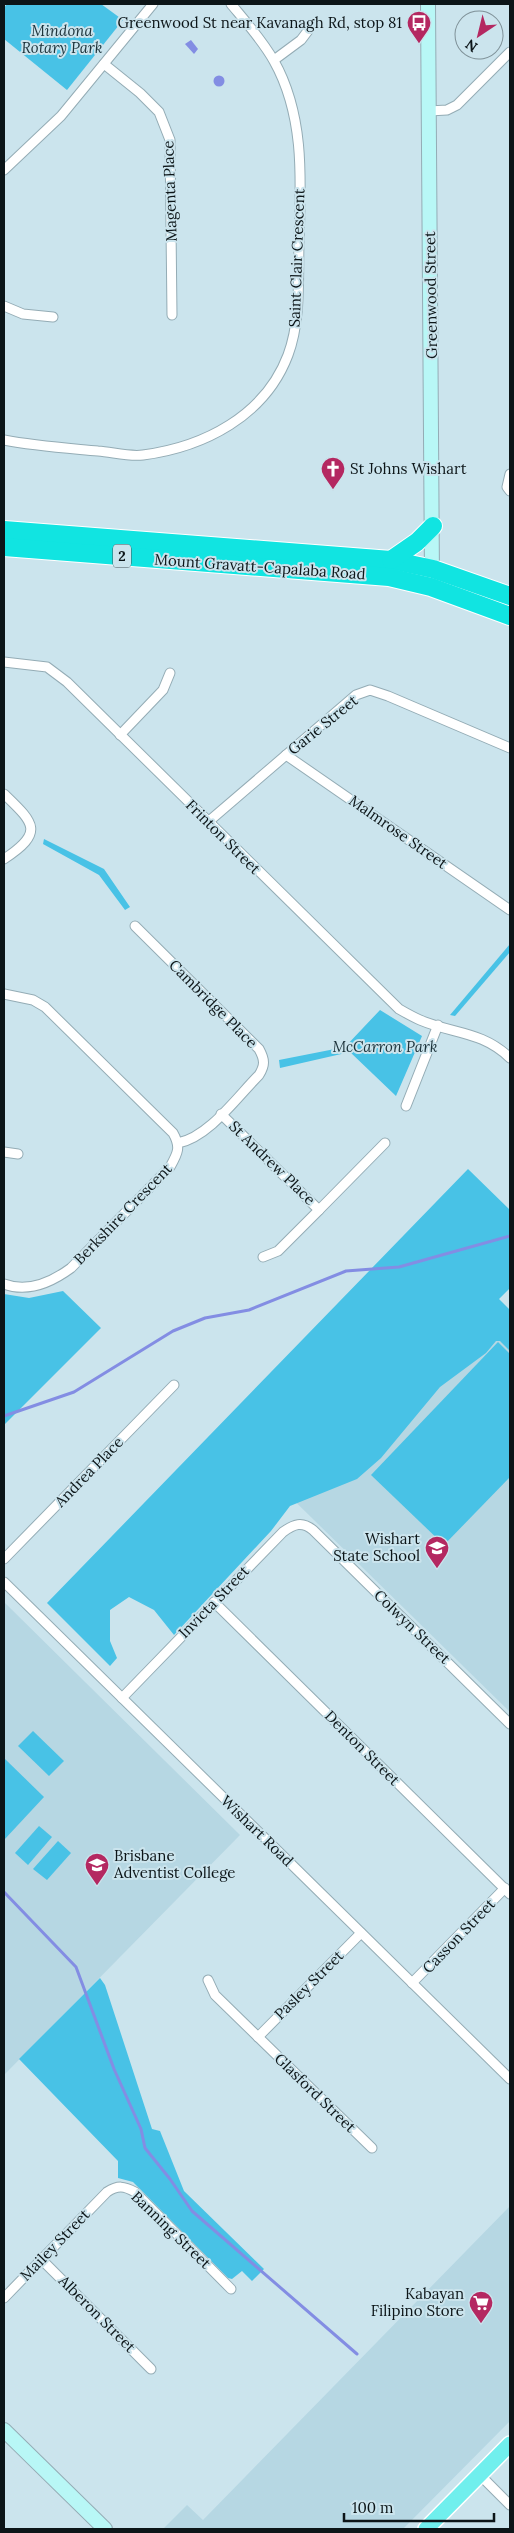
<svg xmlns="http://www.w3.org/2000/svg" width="514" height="2533" viewBox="0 0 514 2533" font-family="Lora,serif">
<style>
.built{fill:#b6d7e3}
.green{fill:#48c2e6}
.water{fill:#838de3}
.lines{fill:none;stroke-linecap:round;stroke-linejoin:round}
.stream{stroke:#838de3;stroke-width:3}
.street-casing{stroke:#94acb5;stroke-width:11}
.secondary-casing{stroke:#94acb5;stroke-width:16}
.primary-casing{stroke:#fff;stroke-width:18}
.highway-casing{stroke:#fff;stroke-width:20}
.street{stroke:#fff;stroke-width:9}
.secondary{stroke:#b8f7f6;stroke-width:14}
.primary{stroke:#70efed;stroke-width:15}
.highway{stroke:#11e4e1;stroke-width:18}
.labels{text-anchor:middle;stroke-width:4;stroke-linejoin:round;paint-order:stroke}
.shield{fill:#cbe4ed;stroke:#455358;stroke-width:1}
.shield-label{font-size:14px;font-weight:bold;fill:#0c1518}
.poi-label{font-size:15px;fill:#0c1518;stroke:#cbe4ed;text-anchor:end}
.park-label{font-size:15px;font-style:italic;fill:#1b3139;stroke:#cbe4ed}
.street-label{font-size:15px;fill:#0c1518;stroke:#cbe4ed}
</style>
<rect width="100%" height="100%" fill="#cbe4ed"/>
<g class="built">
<path d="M419,1221L510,1310V1712L219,1427Z"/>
<path d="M4,1602L240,1835L4,2075Z"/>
<path d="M510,2206V2421L403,2529H163L187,2505L203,2520Z"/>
</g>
<g class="green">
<path d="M7,4H101L123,20L67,90L4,39V8Z"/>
<path d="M44,839L104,869L130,907L125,910L99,875L43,844Z"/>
<path d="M510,944V952L455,1016L450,1015Z"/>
<path d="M380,1010L422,1036L396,1096L350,1052L280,1068L279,1060L345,1047Z"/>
<path d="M468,1169L510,1210V1288L499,1299L510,1310V1351L500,1341H496L486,1353L440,1387L381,1458L357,1479L290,1506L271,1531L174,1635L154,1610L129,1597L110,1610V1641L117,1658L110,1666L47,1603Z"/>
<path d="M63,1291L101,1328L4,1425V1294L29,1298Z"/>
<path d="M498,1342L510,1354V1477L444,1545L371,1475Z"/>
<path d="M33,1731L64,1761L49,1776L18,1746Z"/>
<path d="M4,1758L44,1797L4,1840Z"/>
<path d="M39,1826L52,1837L28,1865L15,1853Z"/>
<path d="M58,1841L71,1853L47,1880L33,1869Z"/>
<path d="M100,1978L105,1985L152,2129L160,2131L184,2191L264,2269L252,2281L242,2271L232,2279L228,2278L140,2189L133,2182L118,2178V2161L19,2059Z"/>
</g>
<g class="water">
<path d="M191,40L198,49L194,54L185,44Z"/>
<circle cx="219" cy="81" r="5.5"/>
</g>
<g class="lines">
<g class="stream">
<path d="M4,1416L74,1392L173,1331L205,1318L249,1310L346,1271L399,1267L510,1236"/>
<path d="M4,1892L76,1967L114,2069L141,2129L145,2148L170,2179L192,2211L357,2354"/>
</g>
<defs>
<g id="street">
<path d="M274,60L301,40L310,28"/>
<path d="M104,64L140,93L159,112L170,140L172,315"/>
<path d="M429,111L447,110L457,105L510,52"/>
<path d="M4,170L61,116L153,4"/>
<path d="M4,306L23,314L53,317"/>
<path d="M4,440C35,446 66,448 98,451C112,452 129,457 143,455C204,447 265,416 288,355C301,320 298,280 299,242C301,181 305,116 274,61C263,41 246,22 231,4"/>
<path d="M510,474L507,487L510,491"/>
<path d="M4,662L47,667L67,682L399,1009C406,1013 413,1017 420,1020C453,1034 482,1031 510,1058"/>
<path d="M120,735L163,690L170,673"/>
<path d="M286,755L510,910"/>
<path d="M4,794C34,823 45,832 4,859"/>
<path d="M208,822L356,695L370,690L388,696L510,748"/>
<path d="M135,926L259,1049C265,1060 265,1065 259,1075C237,1097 209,1137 178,1143"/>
<path d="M4,994L33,1000L45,1007L173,1133C181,1147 178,1153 170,1167L71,1268C52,1282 28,1293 4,1284"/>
<path d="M406,1106L438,1025"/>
<path d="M221,1114L319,1210L385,1143"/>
<path d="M4,1152L18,1154"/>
<path d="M263,1257L278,1251L319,1210"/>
<path d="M4,1559L174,1385"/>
<path d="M4,1582L510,2079"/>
<path d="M214,1602L510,1894"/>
<path d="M122,1698L283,1532C294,1524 302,1521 313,1530L510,1724"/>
<path d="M208,1980L215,1995L372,2148"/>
<path d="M412,1983L505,1888"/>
<path d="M258,2037L361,1933"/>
<path d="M42,2260L151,2369"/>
<path d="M4,2298L107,2192C118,2185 124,2186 135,2192L231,2289"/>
<path d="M480,2475L510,2505"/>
</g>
<g id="secondary">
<path d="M428,4L432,578"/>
<path d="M4,2430L105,2529"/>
</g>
<path id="primary" d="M426,2529L510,2444"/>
<g id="highway">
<path d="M4,530L391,560L433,569L510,596"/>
<path d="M4,547L389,577L431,587L510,616"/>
<path d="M391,560L417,542L433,526"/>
</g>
</defs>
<use href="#street" class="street-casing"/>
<use href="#secondary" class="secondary-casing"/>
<use href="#primary" class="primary-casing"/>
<use href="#highway" class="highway-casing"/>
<use href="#street" class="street"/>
<use href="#secondary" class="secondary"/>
<use href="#primary" class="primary"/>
<use href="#highway" class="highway"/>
</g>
<defs>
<symbol id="bus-pin" viewBox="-11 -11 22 30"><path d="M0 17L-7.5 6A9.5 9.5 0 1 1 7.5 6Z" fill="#b42861" stroke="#cbe4ed"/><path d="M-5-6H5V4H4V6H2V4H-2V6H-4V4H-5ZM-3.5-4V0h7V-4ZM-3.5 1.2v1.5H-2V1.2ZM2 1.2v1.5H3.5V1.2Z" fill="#fff"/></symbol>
<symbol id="church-pin" viewBox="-11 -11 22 30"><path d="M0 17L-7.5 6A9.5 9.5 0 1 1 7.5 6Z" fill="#b42861" stroke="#cbe4ed"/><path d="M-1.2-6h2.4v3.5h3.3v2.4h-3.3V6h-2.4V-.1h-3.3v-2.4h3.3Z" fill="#fff"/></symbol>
<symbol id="school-pin" viewBox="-11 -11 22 30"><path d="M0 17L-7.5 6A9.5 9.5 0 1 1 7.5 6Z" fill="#b42861" stroke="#cbe4ed"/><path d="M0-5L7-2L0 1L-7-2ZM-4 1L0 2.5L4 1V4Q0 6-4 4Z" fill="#fff"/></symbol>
<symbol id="supermarket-pin" viewBox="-11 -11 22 30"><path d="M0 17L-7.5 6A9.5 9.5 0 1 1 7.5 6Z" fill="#b42861" stroke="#cbe4ed"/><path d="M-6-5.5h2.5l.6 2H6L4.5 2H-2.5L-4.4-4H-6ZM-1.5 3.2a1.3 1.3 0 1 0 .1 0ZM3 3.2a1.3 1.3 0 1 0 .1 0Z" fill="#fff"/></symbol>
</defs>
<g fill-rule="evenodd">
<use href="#bus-pin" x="405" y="9" width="28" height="38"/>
<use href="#church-pin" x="319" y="455" width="28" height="38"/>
<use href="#school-pin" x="423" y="1534" width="28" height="38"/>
<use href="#school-pin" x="83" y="1851" width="28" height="38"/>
<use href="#supermarket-pin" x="467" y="2289" width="28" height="38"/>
</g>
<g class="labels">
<rect class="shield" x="113" y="544.5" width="18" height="23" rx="4"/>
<g class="shield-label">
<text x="122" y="561">2</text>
</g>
<g class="poi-label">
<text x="402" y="28">Greenwood St near Kavanagh Rd, stop 81</text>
<text x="350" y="474" text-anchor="start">St Johns Wishart</text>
<text x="420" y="1544">Wishart<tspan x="420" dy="17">State School</tspan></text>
<text x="114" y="1861" text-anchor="start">Brisbane<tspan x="114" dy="17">Adventist College</tspan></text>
<text x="464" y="2299">Kabayan<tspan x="464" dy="17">Filipino Store</tspan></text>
</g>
<g class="park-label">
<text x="62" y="36">Mindona<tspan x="62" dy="17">Rotary Park</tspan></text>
<text x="385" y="1052">McCarron Park</text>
</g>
<g class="street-label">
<text transform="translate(170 191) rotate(-92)" y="5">Magenta Place</text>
<text transform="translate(297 258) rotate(-88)" y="5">Saint Clair Crescent</text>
<text transform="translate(431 295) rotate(-91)" y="5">Greenwood Street</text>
<text transform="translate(260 567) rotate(4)" y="5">Mount Gravatt-Capalaba Road</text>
<text transform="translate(323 725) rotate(-39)" y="5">Garie Street</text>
<text transform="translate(398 832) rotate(35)" y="5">Malmrose Street</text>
<text transform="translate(223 837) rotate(45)" y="5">Frinton Street</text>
<text transform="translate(213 1004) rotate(45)" y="5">Cambridge Place</text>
<text transform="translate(272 1163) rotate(44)" y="5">St Andrew Place</text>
<text transform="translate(123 1214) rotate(-46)" y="5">Berkshire Crescent</text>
<text transform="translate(89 1472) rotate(-46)" y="5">Andrea Place</text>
<text transform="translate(214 1602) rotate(-46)" y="5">Invicta Street</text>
<text transform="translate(412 1627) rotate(44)" y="5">Colwyn Street</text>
<text transform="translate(362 1748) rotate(45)" y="5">Denton Street</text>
<text transform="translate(257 1831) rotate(44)" y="5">Wishart Road</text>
<text transform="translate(459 1936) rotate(-46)" y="5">Casson Street</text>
<text transform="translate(309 1985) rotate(-45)" y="5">Pasley Street</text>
<text transform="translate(315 2093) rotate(44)" y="5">Glasford Street</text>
<text transform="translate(171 2230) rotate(44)" y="5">Banning Street</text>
<text transform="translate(55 2245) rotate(-46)" y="5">Mailey Street</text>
<text transform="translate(97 2314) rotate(45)" y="5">Alberon Street</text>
</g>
</g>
<rect width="514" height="2533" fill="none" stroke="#0c1518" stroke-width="10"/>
<g transform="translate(479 35) rotate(215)"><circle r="24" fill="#cbe4ed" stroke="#7f9198"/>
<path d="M0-4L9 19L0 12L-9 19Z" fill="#b42861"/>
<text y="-8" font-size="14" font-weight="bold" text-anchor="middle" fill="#0c1518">N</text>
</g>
<path d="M344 2513v8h150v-8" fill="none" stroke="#0c1518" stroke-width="2.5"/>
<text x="352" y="2513" font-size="15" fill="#0c1518" stroke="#cbe4ed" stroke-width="4" paint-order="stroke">100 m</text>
</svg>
